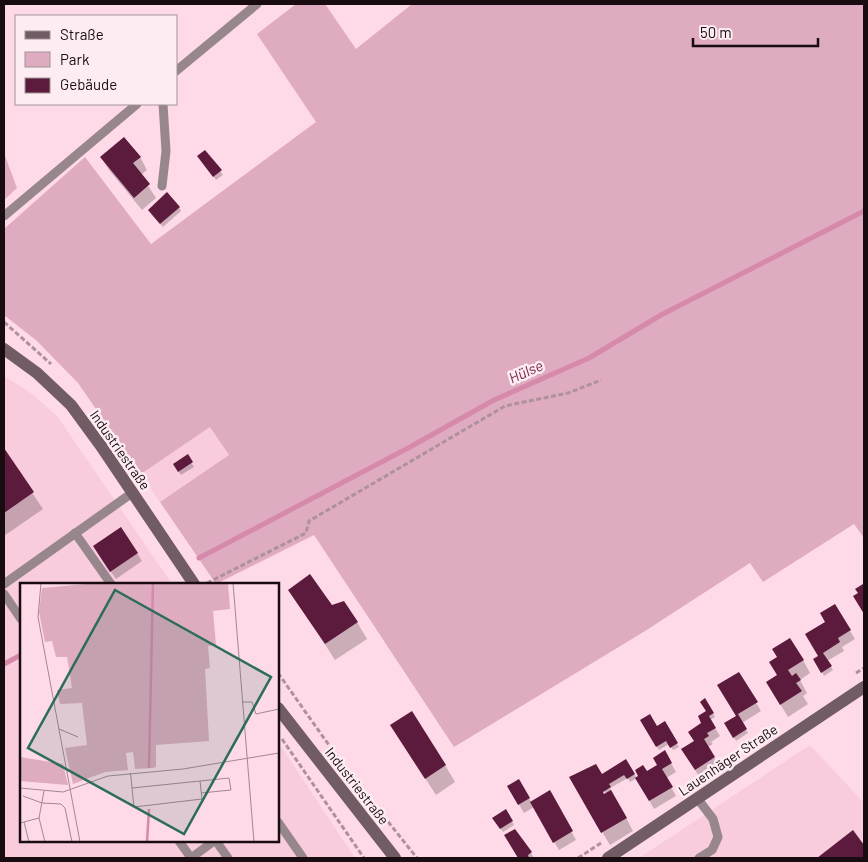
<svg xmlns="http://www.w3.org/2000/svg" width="868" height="862" viewBox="0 0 868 862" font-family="Barlow,sans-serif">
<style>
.built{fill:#f8cbdd}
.green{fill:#dfabc0}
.shadow{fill:#0003;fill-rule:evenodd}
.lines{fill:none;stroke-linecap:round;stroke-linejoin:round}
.stream{stroke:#d689aa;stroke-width:5}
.building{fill:#5c1a3c}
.path{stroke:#ae919c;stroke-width:3;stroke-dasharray:5 2.5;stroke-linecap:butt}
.lane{stroke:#97878d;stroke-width:9}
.secondary{stroke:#715b64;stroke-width:12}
.labels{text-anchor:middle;stroke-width:5;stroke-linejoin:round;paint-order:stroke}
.street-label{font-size:14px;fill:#190c11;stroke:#fdedf3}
.water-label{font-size:15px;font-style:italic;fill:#791f4e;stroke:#fdedf3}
.inset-river{fill:none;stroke:#d689aa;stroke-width:2.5}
.inset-road{fill:none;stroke:#a28791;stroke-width:1}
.view{fill:#2b6c5a;fill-opacity:0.15;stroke:#2b6c5a;stroke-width:2.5}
.inset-edge{fill:none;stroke:#190c11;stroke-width:2.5}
</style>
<rect width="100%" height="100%" fill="#fed9e7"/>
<g class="built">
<path d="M4,376L32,394L57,416L172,584H21V841H278V742L355,858H4Z"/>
<path d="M210,427L229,455L160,502L141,474Z"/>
<path d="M810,745L864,803V858H639Z"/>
</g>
<g class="green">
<path d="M296,4H325L356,49L412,4H864V538L854,524L763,582L750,563L645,631L454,747L314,535L216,584L160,502L229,455L210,427L141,474L78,383L37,341L4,315V229L85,157L151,244L316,122L257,34Z"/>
<path d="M4,153L17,188L4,200Z"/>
</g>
<g class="shadow">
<path d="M205,151L223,175L216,180L201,160Z"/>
<path d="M101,157H140L147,170L141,175L156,198L142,210L109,170Z"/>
<path d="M179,207L181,211L163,227L151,214Z"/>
<path d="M4,451L43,509L4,536Z"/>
<path d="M187,456L194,467L181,475L174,465Z"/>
<path d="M137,553L142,561L116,579L99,555Z"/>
<path d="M290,590L331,607L357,622L367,639L335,660Z"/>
<path d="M835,606L855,639L842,647L844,651L827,661L833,670L824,676L815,659L819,656L827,623Z"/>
<path d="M803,660L810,673L800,680L807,693L803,696L808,704L788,717L767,682Z"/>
<path d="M739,674L761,711L742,723L748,733L736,741L726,724L738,717Z"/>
<path d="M705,700L715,717L710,720L720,736L711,742L713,744L708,747L719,766L700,778L688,758L707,712Z"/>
<path d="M642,721L657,727L664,723L679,747L673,750L669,744L659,750Z"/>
<path d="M402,742L445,765L455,782L436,795Z"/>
<path d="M665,752L676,772L666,778L676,796L654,809L637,778L659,766Z"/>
<path d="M625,760L637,778L630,782L628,778L610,788L633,831L610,845L570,778L588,768L602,776ZM598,781L606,794L604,796Z"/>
<path d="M518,780L531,802L549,792L576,840L559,850L534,807L524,813L508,786Z"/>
<path d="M506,811L514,825L503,832L494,818Z"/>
<path d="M853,832L864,847V858H819Z"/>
<path d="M506,836L523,840L534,858H519Z"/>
</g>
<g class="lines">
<g class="stream">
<path d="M199,558L410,447L494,400L589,358L661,315L864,211"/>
<path d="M4,664L21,655"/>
</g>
</g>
<g class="building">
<path d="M124,137L141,157L133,163L150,184L134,198L100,157Z"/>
<path d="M205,150L222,170L213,177L197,156Z"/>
<path d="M167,192L180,207L160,224L148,210Z"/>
<path d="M4,448L34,492L4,513Z"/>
<path d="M188,454L193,462L178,472L173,464Z"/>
<path d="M121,527L138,553L110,572L93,546Z"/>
<path d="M310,574L332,605L344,601L358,622L325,644L288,590Z"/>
<path d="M863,584L864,586V614L853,596L858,593L855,589Z"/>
<path d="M835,604L851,630L838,638L840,642L823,653L832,666L821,673L813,659L818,656L805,634L825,622L820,613Z"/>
<path d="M790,638L804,660L788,670L792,676L796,673L801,680L796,683L802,691L780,705L766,682L777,675L769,662L777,657L772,649Z"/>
<path d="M739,672L758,702L738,714L747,729L733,738L724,723L736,716L717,685Z"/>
<path d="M705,698L714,713L709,716L716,728L707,733L709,736L704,739L715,757L695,770L681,749L694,741L688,732L701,723L698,716L706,711L700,702Z"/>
<path d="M412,711L446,765L425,779L390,725Z"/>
<path d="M650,714L657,726L665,721L678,743L670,748L666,741L656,747L640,720Z"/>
<path d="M665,750L672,763L662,769L673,787L649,801L635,778L638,776L635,770L643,765L647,771L657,765L653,758Z"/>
<path d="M626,759L635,774L627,779L624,775L609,784L611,787L603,792L604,794L611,790L627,818L601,833L569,777L596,764L602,774Z"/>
<path d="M519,779L530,798L518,805L507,786Z"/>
<path d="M550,790L573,831L553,843L530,802Z"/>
<path d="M506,809L513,821L500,829L492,818Z"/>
<path d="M515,829L532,852L528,855L529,858H518L504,835Z"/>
<path d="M853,830L864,845V858H817Z"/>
</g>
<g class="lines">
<g class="path">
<path d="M4,322L51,364"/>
<path d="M207,583L306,533L309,521L505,406L568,393L601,380"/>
<path d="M278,673L338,758"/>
<path d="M856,673L864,668"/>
<path d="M282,739L364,858"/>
<path d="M374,804L417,858"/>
<path d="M578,858L601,843"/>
</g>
<g class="lane">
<path d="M176,71L257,4"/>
<path d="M162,186L166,151L163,104"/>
<path d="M4,216L137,104"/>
<path d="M75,533L111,584"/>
<path d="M4,584L132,493"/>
<path d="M4,594L21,619"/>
<path d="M697,798L713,819L718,837L712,850L699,858"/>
<path d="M278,822L303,858"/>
<path d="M179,841L191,858L214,841"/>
<path d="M216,841L228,858"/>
</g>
<g class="secondary">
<path d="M4,349L37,373L71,405L101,446L194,584"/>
<path d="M278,708L395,858"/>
<path d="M608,858L864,687"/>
</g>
</g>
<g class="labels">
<g class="street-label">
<text transform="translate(120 450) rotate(55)" y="5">Industriestraße</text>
<text transform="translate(728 760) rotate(-34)" y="5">Lauenhäger Straße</text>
<text transform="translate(357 786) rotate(52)" y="5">Industriestraße</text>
</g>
<g class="water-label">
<text transform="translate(526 372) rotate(-24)" y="5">Hülse</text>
</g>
</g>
<g transform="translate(20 583)">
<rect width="259" height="259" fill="#fed9e7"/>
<path d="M77,0H208L210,26L193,28L196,62L188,63L190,85L185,86L189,158L136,162V184L133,185L115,186L113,169L106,170L108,187L85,189L53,201L45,165L67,162L62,120L40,121L37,107L52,105L47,74H36L32,58L25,59L19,29L22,5ZM0,174L43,181L48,202L0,198Z" fill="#dfabc0"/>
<path class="inset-river" d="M129,185L133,0M127,259L129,226"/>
<path class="inset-road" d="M21,0L18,34L60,259M213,0L234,259M222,119H232L236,131L259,126M39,146L58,154M110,190L111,194L112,205L114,224L182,216L180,198L112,205M180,198L209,195L211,207L181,210M0,205L43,209L88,193L163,186L259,170M24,208L19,235L25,259M3,213L22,220L41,221L45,225L52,259M4,239L9,259M0,240L19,235"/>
<path class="view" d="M95,7L251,94L164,251L8,165Z"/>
<rect width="259" height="259" class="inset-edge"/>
</g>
<rect width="868" height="862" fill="none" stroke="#190c11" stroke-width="10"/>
<rect x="15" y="15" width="162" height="90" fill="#fdedf3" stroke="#a29399"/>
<rect x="25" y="31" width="25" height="8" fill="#715b64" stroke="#a29399"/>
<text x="60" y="40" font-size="15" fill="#190c11">Straße</text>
<rect x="25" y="52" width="25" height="15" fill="#dfabc0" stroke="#a29399"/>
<text x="60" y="65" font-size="15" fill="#190c11">Park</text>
<rect x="25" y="78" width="25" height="15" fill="#5c1a3c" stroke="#a29399"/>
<text x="60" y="90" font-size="15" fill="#190c11">Gebäude</text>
<path d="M693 38v8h125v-8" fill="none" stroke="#190c11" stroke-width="2.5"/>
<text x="700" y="38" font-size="15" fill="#190c11" stroke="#fdedf3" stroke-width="4" paint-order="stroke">50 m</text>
</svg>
